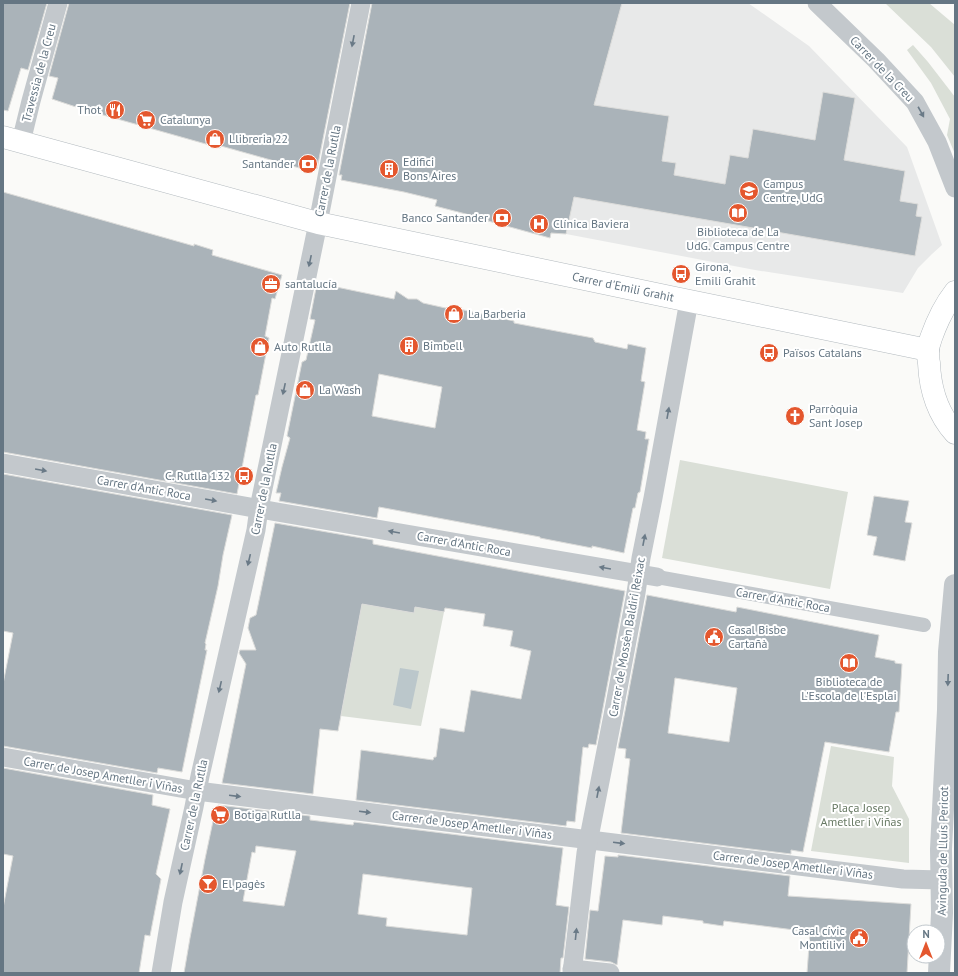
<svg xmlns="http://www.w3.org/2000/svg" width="958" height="976" viewBox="0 0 958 976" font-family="'PT Sans',sans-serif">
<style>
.built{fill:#e8e9e9}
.green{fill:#dadfd7}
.water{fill:#bbc7cb}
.building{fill:#aab3b9;stroke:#dcdcda;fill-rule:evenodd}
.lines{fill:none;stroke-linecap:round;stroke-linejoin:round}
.secondary-casing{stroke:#b3babf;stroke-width:23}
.pedestrian{stroke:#c3c8cc;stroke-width:14}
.minor{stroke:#c3c8cc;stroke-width:19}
.tertiary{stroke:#c3c8cc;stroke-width:22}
.secondary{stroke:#fff;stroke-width:22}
.oneway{fill:#6a7a87}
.labels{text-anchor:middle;stroke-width:4;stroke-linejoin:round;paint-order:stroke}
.street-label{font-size:12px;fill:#657683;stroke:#fff}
.poi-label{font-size:12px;fill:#657683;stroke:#fff;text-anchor:start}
.park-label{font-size:12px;fill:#687a64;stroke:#fff}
</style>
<rect width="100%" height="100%" fill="#fafaf8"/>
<path class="built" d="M622,3H748L809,46L907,147L942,245L932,254L918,268L903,293L755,270L566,234L590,117Z"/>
<g class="green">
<path d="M885,3H929L955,25V77L931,47Z"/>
<path d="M913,45L928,62L955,97V154L947,135L950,119L931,83L907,50Z"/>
<path d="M680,460L848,492L830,589L662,558Z"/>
<path d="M362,604L414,613L415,607L444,612L421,726L341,716Z"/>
<path d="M831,746L894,757L892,786L909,819V863L811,851Z"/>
</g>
<path class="water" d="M400,668L419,671L411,709L393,705Z"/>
<g class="building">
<path d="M3,3H47L28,70L21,68L8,111L3,110Z"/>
<path d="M69,3H350L317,169L311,168L310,171L221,146L220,148L82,109L52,99L58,78L49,76Z"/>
<path d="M372,3H622L594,105L669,116L662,161L676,163L674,175L725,184L730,155L748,158L753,129L815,140L823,92L855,98L844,160L905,171L900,201L918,204L916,216L922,217L915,256L574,197L566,234L551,233L550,238L488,221L489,220L435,206L437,200L404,192L341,180L342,175H339Z"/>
<path d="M3,192L194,246V244L213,250L212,255L282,275L275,299L272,298L265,336L269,338L258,395H256L237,494L3,452Z"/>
<path d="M317,283L394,299L396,291L408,299H417L423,303L450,309V307L514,321V323L593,338L595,342L627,349L628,344L646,348L641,381L645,382L637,430L646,432L645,439H649L640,492L638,493L635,508H633L624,553L592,546V548L540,538V537L379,507L377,518L279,501L281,493H276L282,467L290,438L287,436L302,362L306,360L315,320L310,319ZM379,374L442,387L435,428L372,416Z"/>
<path d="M3,474L232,515L223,555L218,586L205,643L206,644L205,650H207L182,772L158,768L157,773L3,746V684L13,633L3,631Z"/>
<path d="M874,496L909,501L905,522L912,523L905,561L873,555L877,537L867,535Z"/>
<path d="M275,523L373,540V544L625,591L596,745L589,744L588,748L583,747L575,822L567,821L566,826L356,800L361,750L433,760L434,757H436L440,728L464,732L471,690L521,699L531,651L510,646L513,631L483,626L485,614L445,608L444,612L415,607L414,613L362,604L338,731L320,729L313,794L222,783L246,664L239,653L240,650H256L248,628L250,618L256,615Z"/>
<path d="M647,595L736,612L737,607L879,635L875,657L895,661V663L902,664L899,712H896L889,752L825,742L803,852L791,850V854L621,833L630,759L625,758L626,749L618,748ZM675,678L737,688L729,742L668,733Z"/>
<path d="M3,768L153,795L152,805L170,809L156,874L161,879L150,936L145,935L139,973H3V908L13,856L3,854Z"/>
<path d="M218,805L310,816V820L353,825L354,822L563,848L556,905L569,907L563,958H561L560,973H184L190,938L205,859L216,807H217ZM256,846L296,851L284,906L243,901L252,852L255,853ZM363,874L472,888L467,935L386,926L387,918L358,914Z"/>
<path d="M618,855L790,876L788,896L911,904L907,973H807L810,932L724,921L723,926L703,923V921L663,916L662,925L623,920L617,965L611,962L585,959L590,910L598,911L605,856L618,857Z"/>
</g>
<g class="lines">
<defs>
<g id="secondary">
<path d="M3,137L318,223L675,298L928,350"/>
<path d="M955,292C944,306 937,321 931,338C930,342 928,346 928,350C928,354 928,359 929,363C930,389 938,414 955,433"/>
</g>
</defs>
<use href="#secondary" class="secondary-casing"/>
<path class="pedestrian" d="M657,577L924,625"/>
<g class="minor">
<path d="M817,3L876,60L915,102L937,142L955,188"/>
<path d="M21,142L31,101L58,3"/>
<path d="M3,463L277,512L657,577"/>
<path d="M3,757L197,791L903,879L942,880"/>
<path d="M572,969L610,973"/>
<path d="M161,973L173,902L194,807L200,776L256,530L259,508L318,223L361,3"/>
<path d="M572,973L586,853L613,715L636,593L641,558L653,498L689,301"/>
</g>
<path class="tertiary" d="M939,973L942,913L941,849L948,710L949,652L955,585"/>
<use href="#secondary" class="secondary"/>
</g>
<defs><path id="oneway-solid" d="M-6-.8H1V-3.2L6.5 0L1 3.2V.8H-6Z"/></defs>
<g class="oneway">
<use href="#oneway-solid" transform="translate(353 41) rotate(101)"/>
<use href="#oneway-solid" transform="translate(921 112) rotate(61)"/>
<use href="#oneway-solid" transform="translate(310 261) rotate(102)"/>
<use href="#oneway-solid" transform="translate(284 389) rotate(102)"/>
<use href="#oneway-solid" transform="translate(668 413) rotate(-80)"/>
<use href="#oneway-solid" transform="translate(41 470) rotate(10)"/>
<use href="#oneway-solid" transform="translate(211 500) rotate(10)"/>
<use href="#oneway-solid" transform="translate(394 532) rotate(-170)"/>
<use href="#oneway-solid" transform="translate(644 540) rotate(-79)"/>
<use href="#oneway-solid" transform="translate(249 560) rotate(103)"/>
<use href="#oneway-solid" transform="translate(605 568) rotate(-170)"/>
<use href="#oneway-solid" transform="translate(948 680) rotate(92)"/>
<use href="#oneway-solid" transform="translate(220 687) rotate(103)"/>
<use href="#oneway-solid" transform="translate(598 792) rotate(-79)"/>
<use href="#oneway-solid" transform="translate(235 796) rotate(7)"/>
<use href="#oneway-solid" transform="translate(365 812) rotate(7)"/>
<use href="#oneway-solid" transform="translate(619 843) rotate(7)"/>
<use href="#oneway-solid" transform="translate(181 869) rotate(102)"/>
<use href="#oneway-solid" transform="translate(576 934) rotate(-84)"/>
</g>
<defs>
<symbol id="restaurant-disc" viewBox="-11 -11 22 22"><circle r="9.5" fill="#e4572e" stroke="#fff"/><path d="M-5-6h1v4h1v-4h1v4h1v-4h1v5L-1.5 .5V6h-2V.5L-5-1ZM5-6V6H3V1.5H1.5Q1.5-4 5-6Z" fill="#fff"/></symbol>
<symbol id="supermarket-disc" viewBox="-11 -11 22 22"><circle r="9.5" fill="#e4572e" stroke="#fff"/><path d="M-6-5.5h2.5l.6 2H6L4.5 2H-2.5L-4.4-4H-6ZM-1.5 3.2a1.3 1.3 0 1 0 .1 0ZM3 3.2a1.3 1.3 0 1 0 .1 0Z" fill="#fff"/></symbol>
<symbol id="shop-disc" viewBox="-11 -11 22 22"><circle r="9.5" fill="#e4572e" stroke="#fff"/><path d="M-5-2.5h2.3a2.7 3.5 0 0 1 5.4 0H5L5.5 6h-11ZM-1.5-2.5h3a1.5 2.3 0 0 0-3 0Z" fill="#fff"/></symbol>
<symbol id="bank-disc" viewBox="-11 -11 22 22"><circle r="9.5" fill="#e4572e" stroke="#fff"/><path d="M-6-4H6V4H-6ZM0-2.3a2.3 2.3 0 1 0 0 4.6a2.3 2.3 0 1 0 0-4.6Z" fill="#fff"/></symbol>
<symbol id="building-disc" viewBox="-11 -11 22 22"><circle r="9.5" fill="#e4572e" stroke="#fff"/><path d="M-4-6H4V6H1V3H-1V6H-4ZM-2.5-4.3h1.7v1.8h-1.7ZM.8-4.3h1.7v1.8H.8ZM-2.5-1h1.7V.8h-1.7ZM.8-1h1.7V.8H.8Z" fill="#fff"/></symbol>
<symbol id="university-disc" viewBox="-11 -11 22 22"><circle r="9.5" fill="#e4572e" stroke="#fff"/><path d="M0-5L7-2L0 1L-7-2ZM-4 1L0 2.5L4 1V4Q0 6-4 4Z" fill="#fff"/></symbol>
<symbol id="library-disc" viewBox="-11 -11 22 22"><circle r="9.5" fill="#e4572e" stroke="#fff"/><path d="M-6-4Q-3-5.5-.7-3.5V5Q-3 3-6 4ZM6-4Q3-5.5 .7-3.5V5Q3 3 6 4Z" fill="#fff"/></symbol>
<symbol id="hospital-disc" viewBox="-11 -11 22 22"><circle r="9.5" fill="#e4572e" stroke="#fff"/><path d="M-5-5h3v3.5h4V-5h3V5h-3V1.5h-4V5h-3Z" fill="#fff"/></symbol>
<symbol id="bus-disc" viewBox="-11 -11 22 22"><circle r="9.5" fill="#e4572e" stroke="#fff"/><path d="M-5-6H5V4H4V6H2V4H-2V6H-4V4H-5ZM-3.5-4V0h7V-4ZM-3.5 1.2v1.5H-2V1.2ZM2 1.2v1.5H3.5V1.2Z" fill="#fff"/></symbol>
<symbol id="office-disc" viewBox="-11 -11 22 22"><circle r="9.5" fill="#e4572e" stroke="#fff"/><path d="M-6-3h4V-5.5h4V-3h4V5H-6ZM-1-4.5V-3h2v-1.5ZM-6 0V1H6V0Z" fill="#fff"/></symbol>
<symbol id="church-disc" viewBox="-11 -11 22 22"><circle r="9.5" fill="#e4572e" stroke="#fff"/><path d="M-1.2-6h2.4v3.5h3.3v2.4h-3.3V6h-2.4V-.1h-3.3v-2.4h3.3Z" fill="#fff"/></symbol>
<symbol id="civic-disc" viewBox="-11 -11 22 22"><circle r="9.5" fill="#e4572e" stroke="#fff"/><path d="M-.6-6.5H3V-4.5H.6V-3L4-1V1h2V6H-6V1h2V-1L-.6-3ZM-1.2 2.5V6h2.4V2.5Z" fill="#fff"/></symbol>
<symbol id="bar-disc" viewBox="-11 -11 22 22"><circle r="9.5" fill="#e4572e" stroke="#fff"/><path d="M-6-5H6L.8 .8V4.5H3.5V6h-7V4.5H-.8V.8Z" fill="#fff"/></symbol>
</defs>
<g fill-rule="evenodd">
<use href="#restaurant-disc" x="104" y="99" width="22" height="22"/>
<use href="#supermarket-disc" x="135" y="109" width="22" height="22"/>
<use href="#shop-disc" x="204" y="128" width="22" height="22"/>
<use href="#bank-disc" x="297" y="153" width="22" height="22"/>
<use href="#building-disc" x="378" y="158" width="22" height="22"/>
<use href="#university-disc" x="738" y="180" width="22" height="22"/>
<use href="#library-disc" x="727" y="202" width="22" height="22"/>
<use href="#bank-disc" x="491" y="207" width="22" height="22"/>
<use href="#hospital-disc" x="528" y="213" width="22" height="22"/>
<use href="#bus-disc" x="670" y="263" width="22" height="22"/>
<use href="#office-disc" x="260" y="273" width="22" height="22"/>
<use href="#shop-disc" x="443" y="303" width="22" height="22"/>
<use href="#building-disc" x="398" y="335" width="22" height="22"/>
<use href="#shop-disc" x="249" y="336" width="22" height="22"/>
<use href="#bus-disc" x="758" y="342" width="22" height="22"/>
<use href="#shop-disc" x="294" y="379" width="22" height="22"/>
<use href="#church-disc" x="784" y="405" width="22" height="22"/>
<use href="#bus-disc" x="233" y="465" width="22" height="22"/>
<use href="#civic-disc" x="703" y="626" width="22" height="22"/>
<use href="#library-disc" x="838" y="652" width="22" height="22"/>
<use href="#supermarket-disc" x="209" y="804" width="22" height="22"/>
<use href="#bar-disc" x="197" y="873" width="22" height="22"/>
<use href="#civic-disc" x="848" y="927" width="22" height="22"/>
</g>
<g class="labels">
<g class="street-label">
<text transform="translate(882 69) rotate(46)" y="4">Carrer de la Creu</text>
<text transform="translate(39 73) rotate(-75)" y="4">Travessia de la Creu</text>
<text transform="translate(328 171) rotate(-79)" y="4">Carrer de la Rutlla</text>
<text transform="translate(623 287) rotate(12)" y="4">Carrer d'Emili Grahit</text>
<text transform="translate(144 488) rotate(10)" y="4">Carrer d'Antic Roca</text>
<text transform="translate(264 489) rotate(-79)" y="4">Carrer de la Rutlla</text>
<text transform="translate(464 544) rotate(10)" y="4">Carrer d'Antic Roca</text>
<text transform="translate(783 600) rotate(10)" y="4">Carrer d'Antic Roca</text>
<text transform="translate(627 637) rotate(-80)" y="4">Carrer de Mossèn Baldiri Reixac</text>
<text transform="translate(103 775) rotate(10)" y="4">Carrer de Josep Ametller i Viñas</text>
<text transform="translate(194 805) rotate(-78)" y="4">Carrer de la Rutlla</text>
<text transform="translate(472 825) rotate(7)" y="4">Carrer de Josep Ametller i Viñas</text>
<text transform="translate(943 851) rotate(-89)" y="4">Avinguda de Lluís Pericot</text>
<text transform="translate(793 865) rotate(7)" y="4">Carrer de Josep Ametller i Viñas</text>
</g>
<g class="poi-label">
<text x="101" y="114" text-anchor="end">Thot</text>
<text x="160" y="124">Catalunya</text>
<text x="229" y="143">Llibreria 22</text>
<text x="403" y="166">Edifici<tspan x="403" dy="14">Bons Aires</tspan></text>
<text x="294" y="168" text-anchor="end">Santander</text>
<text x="763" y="188">Campus<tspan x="763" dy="14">Centre, UdG</tspan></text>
<text x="488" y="222" text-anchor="end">Banco Santander</text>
<text x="553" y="228">Clínica Baviera</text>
<text x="738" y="236" text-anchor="middle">Biblioteca de La<tspan x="738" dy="14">UdG. Campus Centre</tspan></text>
<text x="695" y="271">Girona,<tspan x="695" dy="14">Emili Grahit</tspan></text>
<text x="285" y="288">santalucía</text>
<text x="468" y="318">La Barberia</text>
<text x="423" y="350">Bimbell</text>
<text x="274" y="351">Auto Rutlla</text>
<text x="783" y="357">Països Catalans</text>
<text x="319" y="394">La Wash</text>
<text x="809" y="413">Parròquia<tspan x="809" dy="14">Sant Josep</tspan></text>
<text x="230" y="480" text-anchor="end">C. Rutlla 132</text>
<text x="728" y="634">Casal Bisbe<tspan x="728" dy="14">Cartañà</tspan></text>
<text x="849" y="686" text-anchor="middle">Biblioteca de<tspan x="849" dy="14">L'Escola de l'Esplai</tspan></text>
<text x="234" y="819">Botiga Rutlla</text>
<text x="222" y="888">El pagès</text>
<text x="845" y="935" text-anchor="end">Casal cívic<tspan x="845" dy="14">Montilivi</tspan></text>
</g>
<g class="park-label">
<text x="861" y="812">Plaça Josep<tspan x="861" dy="14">Ametller i Viñas</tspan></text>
</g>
</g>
<rect width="958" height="976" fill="none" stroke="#657683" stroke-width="8"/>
<g transform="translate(926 944)"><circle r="19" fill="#ffffff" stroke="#c1c8cd"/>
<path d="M0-3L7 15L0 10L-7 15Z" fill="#e4572e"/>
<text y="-6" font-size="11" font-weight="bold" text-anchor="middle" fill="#657683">N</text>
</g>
</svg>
